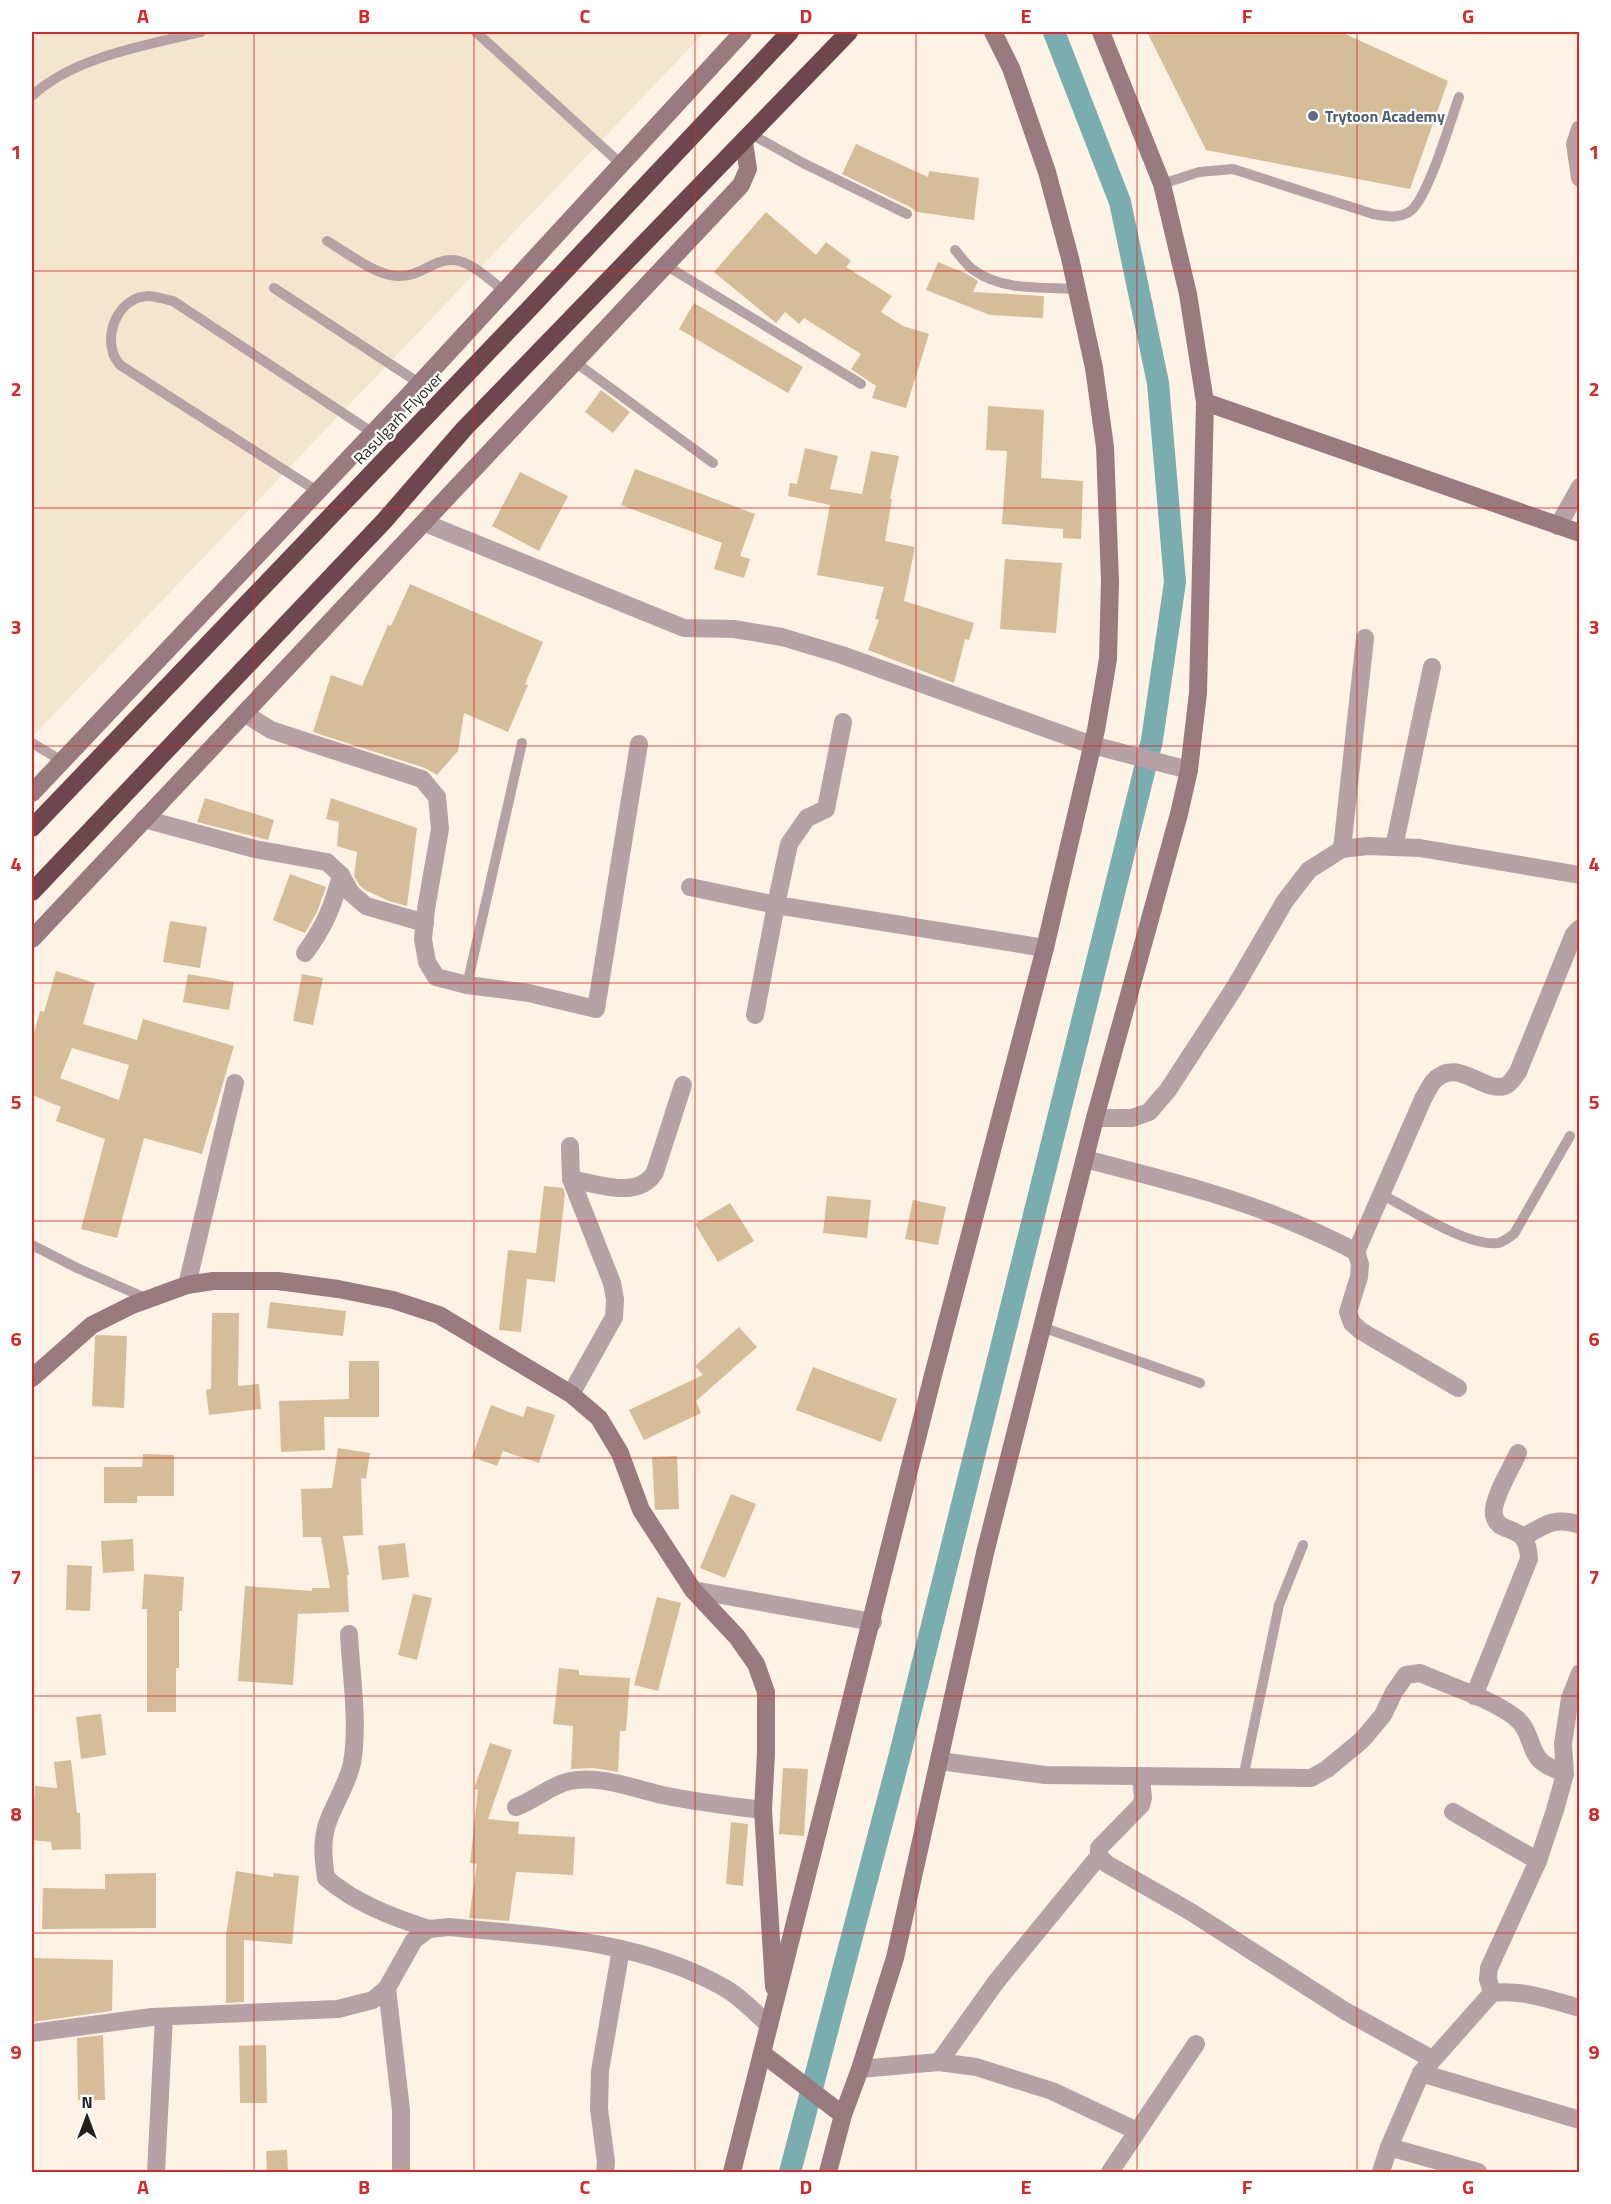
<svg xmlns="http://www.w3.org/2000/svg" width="1611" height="2204" viewBox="0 0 1611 2204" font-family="'Titillium Web',sans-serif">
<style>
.built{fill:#f4e5cf}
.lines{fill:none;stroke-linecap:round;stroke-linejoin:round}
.canal{stroke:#7aadaf;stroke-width:22}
.building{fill:#d5bd9a;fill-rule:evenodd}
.lane{stroke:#b6a2a5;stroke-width:10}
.street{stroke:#b6a2a5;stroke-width:18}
.secondary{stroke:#987a7f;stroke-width:18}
.highway{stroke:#6e474e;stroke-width:18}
.grid{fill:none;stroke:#d62828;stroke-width:1.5;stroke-opacity:0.55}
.service-dot{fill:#5c6f8a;stroke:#fff;stroke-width:2}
.labels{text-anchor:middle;stroke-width:4.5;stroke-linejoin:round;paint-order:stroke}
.service-label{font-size:16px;font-weight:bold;fill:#4e5e75;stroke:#fff;text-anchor:start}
.street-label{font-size:16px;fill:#231f1a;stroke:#fff}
.neatline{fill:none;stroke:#d62828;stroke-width:2}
.grid-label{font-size:20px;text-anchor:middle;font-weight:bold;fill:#d62828}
</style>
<rect width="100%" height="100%" fill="#fdf2e3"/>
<path class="built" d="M32,32H705L32,737Z"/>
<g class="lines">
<path class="canal" d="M790,2172L900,1754L1152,740L1175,582L1158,383L1120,202L1054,32"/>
</g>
<g class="building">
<path d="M1147,32H1341L1448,81L1410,189L1206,150Z"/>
<path d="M856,144L928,177L929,171L979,178L974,220L917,212L910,207L842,174Z"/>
<path d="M766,212L816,255L826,242L851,261L846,267L892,296L881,312L903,326L929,334L906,408L872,398L876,386L851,369L861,354L804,318L799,324L785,312L776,323L714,272Z"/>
<path d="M938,262L965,273L978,281L973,292L1044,296L1043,318L990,315L926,290Z"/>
<path d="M694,303L803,367L788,393L679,329Z"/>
<path d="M601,390L630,412L613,433L585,412Z"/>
<path d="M988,406L1044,410L1041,478L1083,481L1081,539L1063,538V529L1002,524L1007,451L986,450Z"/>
<path d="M805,448L838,456L830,489L862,494L871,451L899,456L890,499H892L885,541L915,547L904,601L974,623L969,640L965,639L954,683L868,650L879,620L875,619L884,587L817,575L830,505L788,496L790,483L797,484Z"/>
<path d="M635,469L755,514L740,556L750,559L744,578L714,569L722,543L621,505Z"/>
<path d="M520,472L568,496L539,551L492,526Z"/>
<path d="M1005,559L1062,563L1056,633L1000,629Z"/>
<path d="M410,584L543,642L525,684L528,685L508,732L464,713L458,751L437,775L425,768L313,732L331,675L362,686L388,625L391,626Z"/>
<path d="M205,798L274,820L268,840L197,822Z"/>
<path d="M331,798L417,828L407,906L389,901L365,890L360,886L354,876L357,852L337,846L339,822L326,819Z"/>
<path d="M290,874L326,887L317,912L305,933L273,920Z"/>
<path d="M170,921L207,927L200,968L163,962Z"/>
<path d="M56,971L95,983L83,1024L137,1040L143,1019L234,1046L202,1154L144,1138L117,1238L81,1229L105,1139L56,1121L61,1107L32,1095V1041L40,1011L44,1012ZM72,1048L129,1065L119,1100L60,1078Z"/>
<path d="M188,974L234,982L229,1010L183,1002Z"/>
<path d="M302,974L323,978L313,1025L293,1021Z"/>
<path d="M544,1186L563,1188L565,1194L555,1282L527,1279L521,1332L499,1330L508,1250L536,1253Z"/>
<path d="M827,1196L871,1200L867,1238L823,1233Z"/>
<path d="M913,1200L946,1207L938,1245L905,1239Z"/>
<path d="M730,1203L754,1241L718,1262L695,1224Z"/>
<path d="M270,1302L346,1311L343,1336L267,1328Z"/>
<path d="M212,1313H239L238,1386L259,1384L261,1409L209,1415L206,1390L211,1389Z"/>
<path d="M739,1327L757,1347L696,1401L701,1413L644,1440L629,1410L703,1375L695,1366Z"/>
<path d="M97,1335L127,1336L124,1408L92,1406L95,1337Z"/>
<path d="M349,1361H379V1417H324L325,1450L281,1452L279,1401L349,1399Z"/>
<path d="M813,1367L897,1399L881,1442L796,1410Z"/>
<path d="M491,1405L523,1417L527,1406L555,1415L539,1463L503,1451L497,1466L472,1457Z"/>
<path d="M338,1448L370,1453L366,1479L361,1478L363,1535L343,1536L349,1575H347L349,1612L298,1614L293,1685L238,1681L245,1586L312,1591V1588H330L321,1537H303L301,1489L332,1488Z"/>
<path d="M143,1454L174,1455V1496H137V1503H104V1467H142Z"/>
<path d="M677,1456L679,1509L655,1510L652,1457Z"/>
<path d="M731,1494L756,1504L725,1578L700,1568Z"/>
<path d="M133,1539L134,1571L103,1573L101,1541Z"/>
<path d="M405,1543L409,1577L382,1580L378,1546Z"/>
<path d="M67,1565L92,1566L90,1611L66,1610Z"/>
<path d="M144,1574L184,1577L182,1611H179V1668H176V1712H147V1609H142Z"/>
<path d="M413,1594L432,1598L417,1660L398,1655Z"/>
<path d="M657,1597L681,1603L658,1691L634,1685Z"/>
<path d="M559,1668L579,1670V1675L630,1678L626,1731H620L618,1772L593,1768L571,1769L573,1726L553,1724Z"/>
<path d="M101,1714L106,1755L81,1759L76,1717Z"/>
<path d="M490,1743L512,1750L488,1819L519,1822L518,1834L575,1837L573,1875L516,1872L509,1921L469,1918L477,1864L470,1863L478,1790L474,1789Z"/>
<path d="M71,1760L77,1813H80L81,1849L52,1850L51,1842L32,1840L35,1786L57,1788L54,1762Z"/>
<path d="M783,1768L808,1769L804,1836L779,1834Z"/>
<path d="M731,1822L748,1824L743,1886L726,1884Z"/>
<path d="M236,1871L273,1877L274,1873L299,1876L292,1944L244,1940V2002L226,2003V1935Z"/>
<path d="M156,1873V1928L42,1929L43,1888L105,1889V1874Z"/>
<path d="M32,1958L113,1960L112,2011L32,2022Z"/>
<path d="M103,2035L105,2100H78L77,2038Z"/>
<path d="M266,2045L267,2103H240L239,2046Z"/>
<path d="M287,2150L288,2172H267L266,2151Z"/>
</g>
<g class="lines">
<g class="lane">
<path d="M476,32L621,164"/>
<path d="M32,96C73,57 147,45 201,32"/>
<path d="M751,134L803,163L907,214"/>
<path d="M1162,184L1199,172L1233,169L1373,214C1385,216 1398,219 1409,212C1427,202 1451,119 1459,97"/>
<path d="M327,241C346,252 375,275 397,276C414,277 424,268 440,262C464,253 486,277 504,291"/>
<path d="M955,250C961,257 967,266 975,271C1003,291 1043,287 1077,289"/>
<path d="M667,266L861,384"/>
<path d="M274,288L419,383"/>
<path d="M575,362L713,463"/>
<path d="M317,491L120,365C118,362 114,357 113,353C105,328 122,296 149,296C156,296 166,300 173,301L373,433"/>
<path d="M32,743L62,761"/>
<path d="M467,985L522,743"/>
<path d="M1381,1194C1410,1209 1467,1247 1498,1243C1504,1242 1509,1237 1514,1234L1570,1136"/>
<path d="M32,1245L77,1268L148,1299"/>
<path d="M1042,1327L1200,1383"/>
<path d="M1243,1778L1279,1605L1303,1545"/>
</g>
<g class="street">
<path d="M1580,129L1575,144L1580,178"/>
<path d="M425,523L684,628L734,629L782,637L842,655L1092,745L1189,770"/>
<path d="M1558,526L1580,487"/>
<path d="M244,713L271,730L422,779L437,797L440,829L426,909L423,939L427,962L436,977L467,985L529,993L596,1009L639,744"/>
<path d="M843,722L826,809L807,818L789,844L776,905L1045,948"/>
<path d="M144,819L255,849L327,862L341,875L351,893L366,906L425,923"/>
<path d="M1394,847L1432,667"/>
<path d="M1342,849L1365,638"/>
<path d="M690,887L776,905L755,1015"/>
<path d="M305,953C324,927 333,907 341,875"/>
<path d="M1095,1118H1132L1149,1112L1168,1090L1235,987L1285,901L1309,870L1342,849L1368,846L1420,848L1580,875"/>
<path d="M570,1146L571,1179L612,1283L615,1299L614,1317L571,1394"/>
<path d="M1085,1159C1162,1179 1238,1197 1311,1230C1326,1237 1341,1243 1356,1252L1360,1264L1359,1277L1348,1312L1352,1323L1361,1331L1458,1388"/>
<path d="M571,1179C597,1184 639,1200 655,1172L683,1085"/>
<path d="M1356,1252L1423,1099C1426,1094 1429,1087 1433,1082C1456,1055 1483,1093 1505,1086C1511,1084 1514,1077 1518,1072L1574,934L1580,928"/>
<path d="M187,1285L235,1083"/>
<path d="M1524,1537C1544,1525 1555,1516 1580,1525"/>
<path d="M693,1590L873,1622"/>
<path d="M349,1634C351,1675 359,1723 352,1763C348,1782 336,1801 329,1819C321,1838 323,1858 326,1878C355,1903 392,1917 429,1929"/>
<path d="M1474,1696L1529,1559C1528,1520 1498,1537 1494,1515C1491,1501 1512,1467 1518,1453"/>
<path d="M939,1761L1045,1775L1311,1778L1327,1769L1362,1740L1383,1715L1394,1692L1406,1675L1420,1673C1449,1686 1493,1699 1516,1718C1531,1730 1530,1752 1541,1761C1547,1767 1558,1770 1565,1774"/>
<path d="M1141,1777L1143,1798L1141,1805L1099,1848V1856L1107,1864L1191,1912L1345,2011L1432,2059"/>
<path d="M516,1807C535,1800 551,1785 570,1781C601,1775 632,1788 662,1795C695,1802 729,1806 763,1810"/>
<path d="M1453,1812L1538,1861"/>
<path d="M387,1988L401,2110V2172"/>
<path d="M1492,1993L1488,1979L1489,1968L1538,1861L1555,1810L1565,1774L1563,1744L1570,1698L1580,1673"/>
<path d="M32,2033L152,2017L338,2009L373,2000L387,1988L414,1940L429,1929L449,1927C542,1936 640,1940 723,1987C740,1996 755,2013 769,2025"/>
<path d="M939,2062L996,1982L1099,1856"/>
<path d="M860,2069L939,2062L976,2067L1052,2091L1137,2131"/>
<path d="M1421,2073L1580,2120"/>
<path d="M1389,2147L1478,2172"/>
<path d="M156,2172L164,2017"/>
<path d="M605,2172L606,2162L599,2109L600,2071L621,1949"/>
<path d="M1110,2172L1196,2044"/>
<path d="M1381,2172L1389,2147L1421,2073L1492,1993C1522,1989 1551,2000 1580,2008"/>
</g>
<g class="secondary">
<path d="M1205,402L1580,533"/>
<path d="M32,793L408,396L743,32"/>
<path d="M32,939L741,185L748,169L744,142"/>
<path d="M32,1378L92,1325L132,1305L187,1285L213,1281H278L338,1289L393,1300L439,1315L571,1394L599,1418L620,1453L641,1510L693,1590L737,1637L756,1664L766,1692V1753L763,1810L774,1987"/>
<path d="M763,2054L843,2115"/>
<path d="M732,2172L932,1379L1045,948L1096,730L1108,659L1110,581L1105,447L1094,368L1070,258L1047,172L1011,68L993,32"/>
<path d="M828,2172L843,2115L860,2069L895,1958L985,1553L1095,1118L1179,814L1189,770L1198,693L1205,402L1188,294L1162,184L1101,32"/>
</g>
<g class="highway">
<path d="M32,828L530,308L790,32"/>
<path d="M32,892L385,520L464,429L849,32"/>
</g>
</g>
<path class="grid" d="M254,32V2172M474,32V2172M695,32V2172M916,32V2172M1137,32V2172M1357,32V2172M32,271H1580M32,508H1580M32,746H1580M32,983H1580M32,1221H1580M32,1458H1580M32,1696H1580M32,1933H1580"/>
<circle class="service-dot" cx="1313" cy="116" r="6"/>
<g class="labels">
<g class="service-label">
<text x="1325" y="122">Trytoon Academy</text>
</g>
<g class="street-label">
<text transform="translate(398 418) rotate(-46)" y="6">Rasulgarh Flyover</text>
</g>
</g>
<rect width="1611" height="2204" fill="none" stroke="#ffffff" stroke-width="66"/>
<g transform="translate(87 2117)" stroke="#ffffff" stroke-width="4.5" paint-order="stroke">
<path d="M0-4.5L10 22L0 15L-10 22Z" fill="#231f1a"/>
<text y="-9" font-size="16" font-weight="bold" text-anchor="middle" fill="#231f1a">N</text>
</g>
<rect x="33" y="33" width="1545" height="2138" class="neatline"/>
<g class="grid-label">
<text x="143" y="23">A</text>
<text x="364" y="23">B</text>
<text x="585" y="23">C</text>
<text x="806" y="23">D</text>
<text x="1026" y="23">E</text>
<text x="1247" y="23">F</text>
<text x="1468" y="23">G</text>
<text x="16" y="159">1</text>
<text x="1594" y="159">1</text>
<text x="16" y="396">2</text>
<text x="1594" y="396">2</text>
<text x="16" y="634">3</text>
<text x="1594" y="634">3</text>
<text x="16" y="871">4</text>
<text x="1594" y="871">4</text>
<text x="16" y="1109">5</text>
<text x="1594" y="1109">5</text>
<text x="16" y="1346">6</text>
<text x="1594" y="1346">6</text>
<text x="16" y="1584">7</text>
<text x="1594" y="1584">7</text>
<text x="16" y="1821">8</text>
<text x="1594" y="1821">8</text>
<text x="16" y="2059">9</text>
<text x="1594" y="2059">9</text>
<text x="143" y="2194">A</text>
<text x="364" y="2194">B</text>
<text x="585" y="2194">C</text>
<text x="806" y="2194">D</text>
<text x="1026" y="2194">E</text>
<text x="1247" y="2194">F</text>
<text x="1468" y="2194">G</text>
</g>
</svg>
